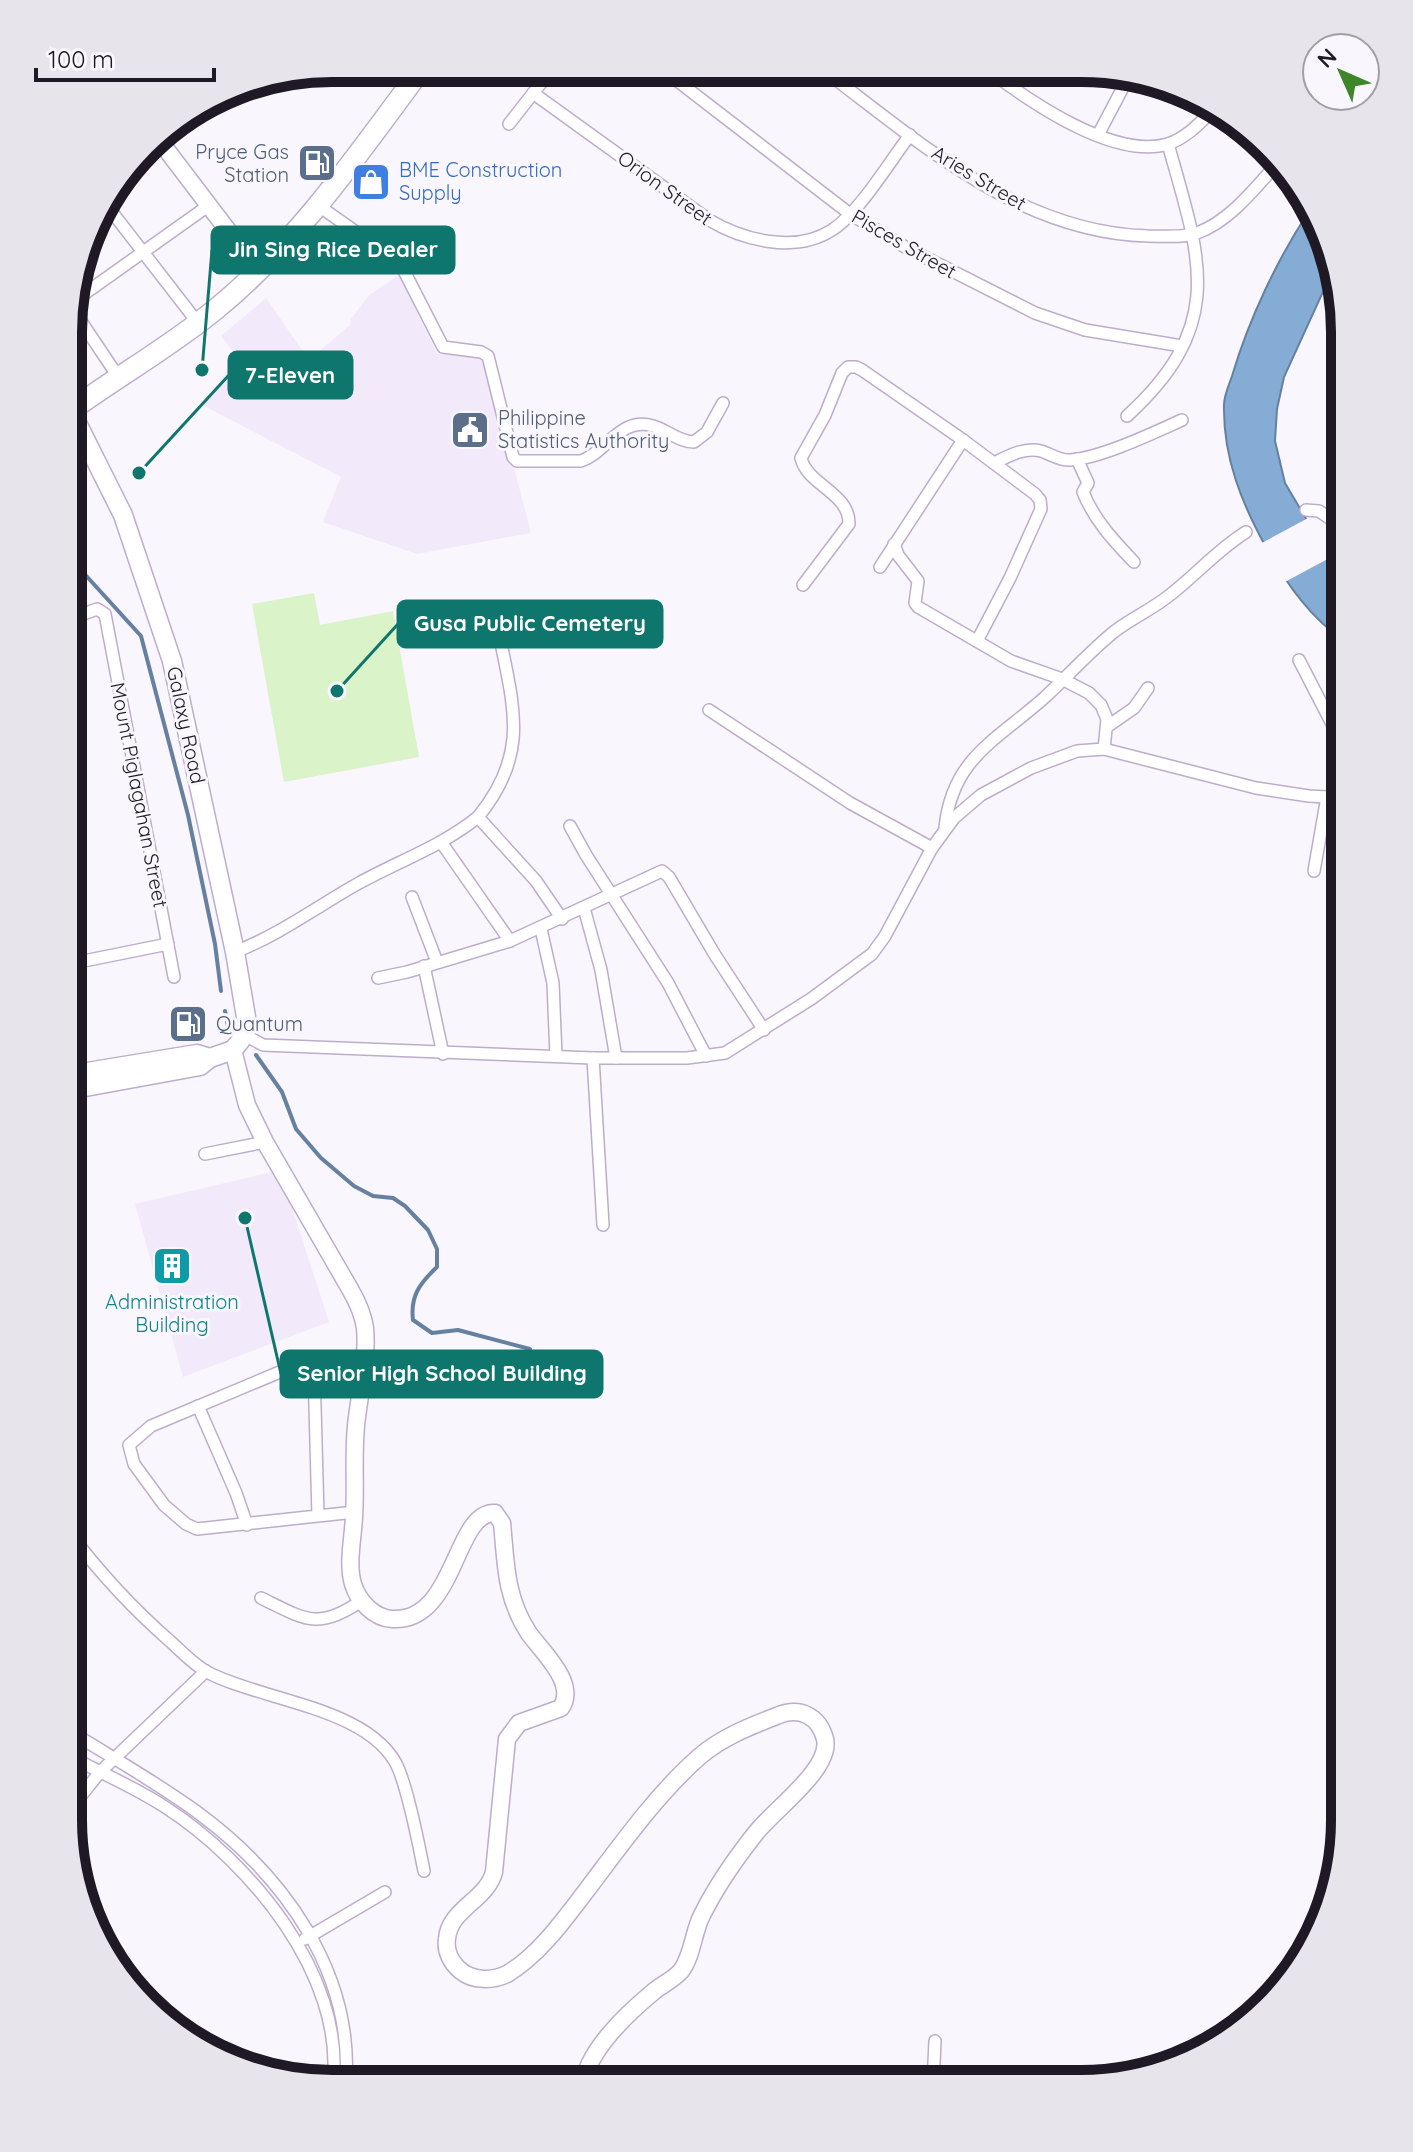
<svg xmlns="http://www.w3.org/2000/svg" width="1413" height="2152" viewBox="0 0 1413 2152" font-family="Quicksand,sans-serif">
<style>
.built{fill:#f2eafb}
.green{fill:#daf3c8}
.water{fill:#85acd5;stroke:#6680a0;stroke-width:2}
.pier{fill:#f9f6fd}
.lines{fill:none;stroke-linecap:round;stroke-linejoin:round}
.stream{stroke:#6680a0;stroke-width:4}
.street-casing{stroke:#bcadcd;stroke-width:14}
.secondary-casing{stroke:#bcadcd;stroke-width:19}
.primary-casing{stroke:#bcadcd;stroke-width:21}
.highway-casing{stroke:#bcadcd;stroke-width:23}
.street{stroke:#fff;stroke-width:11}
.secondary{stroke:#fff;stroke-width:16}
.primary{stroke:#fff;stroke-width:18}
.highway{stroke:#fff;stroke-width:20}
.labels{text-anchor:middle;stroke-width:6;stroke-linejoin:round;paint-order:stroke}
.service-label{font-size:20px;fill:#4e5e75;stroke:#f9f6fd;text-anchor:start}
.shop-label{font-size:20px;fill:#366cbe;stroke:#f9f6fd;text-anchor:start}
.street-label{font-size:20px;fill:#1e1925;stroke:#f9f6fd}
.culture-label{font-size:20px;fill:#0d838f;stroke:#f9f6fd}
.rim{fill:none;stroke:#1e1925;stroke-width:10}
.leader{fill:none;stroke:#0f766e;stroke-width:3}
.callout-dot{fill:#0f766e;stroke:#f9f6fd;stroke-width:3}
.callout{fill:#0f766e;stroke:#0f766e;stroke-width:3}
.callout-label{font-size:22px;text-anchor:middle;font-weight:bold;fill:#fff}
</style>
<rect width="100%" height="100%" fill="#f9f6fd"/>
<g class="built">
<path d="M399,275L437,354L478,357L487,363L531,533L417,554L323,522L341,477L202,405L237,357L221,336L266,298L309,360L350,325L351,319L369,295Z"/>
<path d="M280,1170L329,1322L183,1377L135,1204Z"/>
</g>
<path class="green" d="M314,593L320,625L393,611L419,757L284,782L252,604Z"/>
<path class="water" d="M1309,211L1325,230L1333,270L1284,377L1277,409L1275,441L1285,483L1308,522L1345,570V641C1311,619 1287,584 1267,549C1242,504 1223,458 1224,405C1224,395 1229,385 1232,376C1249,319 1277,260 1309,211Z"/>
<path class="pier" d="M1310,517L1337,554L1283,583L1260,544Z"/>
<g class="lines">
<g class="stream">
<path d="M70,558L141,636L188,815L215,944L221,991"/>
<path d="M225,1011L228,1026"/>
<path d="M256,1055L282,1092L296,1129L321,1158L354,1186L373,1196L393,1198L405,1206L428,1230L437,1249V1267C420,1283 410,1296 413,1320L432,1333L458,1330L530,1349"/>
</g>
<defs>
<g id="street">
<path d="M662,69L850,214L905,247L1035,313L1085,330L1182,346"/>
<path d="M822,69C919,142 1020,233 1148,236C1163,236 1183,238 1197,233C1228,222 1254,190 1275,166"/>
<path d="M988,70C1029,101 1114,160 1168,144C1186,138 1200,123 1213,110"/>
<path d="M533,93L709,220C743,240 795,254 832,230C859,213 890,161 910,135"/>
<path d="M509,124L552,69"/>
<path d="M1098,135L1129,76"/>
<path d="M145,150L159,140"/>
<path d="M105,203L198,323"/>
<path d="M319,206L400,263L443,347L481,352L488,356L513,457L517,461H581C607,452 620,416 653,426C667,430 679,442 694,442L707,432L723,403"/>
<path d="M70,304L208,206"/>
<path d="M70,305L119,378"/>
<path d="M1127,416C1228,324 1200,258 1168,144"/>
<path d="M963,440L1035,494L1040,500L1041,509L1010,578L977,641"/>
<path d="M1077,459L1088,483L1083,492C1094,520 1114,541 1134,562"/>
<path d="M994,463C1008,456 1024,447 1041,451C1051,454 1060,461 1070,460C1101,458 1153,433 1182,420"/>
<path d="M1306,510L1319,511L1345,529"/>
<path d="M894,544L898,555L918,581L915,603L918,607L1011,661L1062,679L1089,693L1101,705L1107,719L1104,749"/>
<path d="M803,585L849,524C850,493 807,485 801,458L825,415L842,373L848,367H856L862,370L963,440L880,567"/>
<path d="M70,619L97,609L105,614L174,977"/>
<path d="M1299,660L1345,749"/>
<path d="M709,710L850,803L932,848"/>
<path d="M1108,726L1134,708L1148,688"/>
<path d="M478,817C526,758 516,716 502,648"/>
<path d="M570,826L586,855L668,983L706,1056"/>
<path d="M945,828C952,758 997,740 1044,698C1068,676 1090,651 1115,631C1131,619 1150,610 1166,598C1194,577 1217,550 1246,532"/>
<path d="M441,842L510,941"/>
<path d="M1314,871L1327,797"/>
<path d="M412,897L437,962"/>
<path d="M69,907L79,962"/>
<path d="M584,908L601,970L616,1058"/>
<path d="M541,929L553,983L556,1056"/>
<path d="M235,952C279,935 318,906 359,883C399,861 442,846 478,817L536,881L562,919"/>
<path d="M69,964L168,944"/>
<path d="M424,966L443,1054"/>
<path d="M378,978L407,972L510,941L662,871L669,877L715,955L764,1030"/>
<path d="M245,1035L263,1045L593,1058H687L725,1053L811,999L872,954L885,936L932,848L954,818L981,795L1031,768L1077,751L1104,749L1256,788L1309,796L1345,798"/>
<path d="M593,1058L603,1225"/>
<path d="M205,1154L265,1142"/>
<path d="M198,1406L236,1493L247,1525"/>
<path d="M318,1516L314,1370L310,1362L306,1361L151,1426L129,1445L134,1464L164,1505L186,1524L197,1529L355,1512"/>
<path d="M68,1531C99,1572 133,1609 171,1642C183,1653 195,1666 209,1673C263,1701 374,1708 399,1770C410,1798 418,1841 424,1871"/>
<path d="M261,1598C304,1619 318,1631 361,1601"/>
<path d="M68,1730C111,1757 156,1782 197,1812C283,1875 353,1971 346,2082"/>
<path d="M68,1755C100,1773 135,1787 165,1807C249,1861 345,1975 333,2082"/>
<path d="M68,1812L100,1772L206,1671"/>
<path d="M305,1939L385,1892"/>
<path d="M933,2084L935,2041"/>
</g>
<g id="secondary">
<path d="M156,136L258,270"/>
<path d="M233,1050L247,1105L265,1142L350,1289C357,1301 363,1314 365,1328C368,1360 359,1395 356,1426C353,1456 356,1487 354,1517C353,1538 347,1564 353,1584C358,1601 374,1618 392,1619C456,1623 454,1511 495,1513L502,1523C506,1563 505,1596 528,1632C541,1651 578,1683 561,1708L519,1723L507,1739L494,1872C487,1900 449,1909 447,1939C445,1951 451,1963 461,1971C473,1981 493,1981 507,1974C538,1956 564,1920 586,1891C621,1845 656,1795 699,1757C722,1737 751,1726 779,1715C800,1707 819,1716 825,1739C832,1769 772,1811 755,1834C736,1858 716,1887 702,1915C693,1932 693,1955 681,1971C673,1980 661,1985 652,1993C629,2012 587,2051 584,2083"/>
</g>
<g id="primary">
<path d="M69,1075L197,1054L210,1058"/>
<path d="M69,1090L200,1066L210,1058L233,1050L245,1035L246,1017L235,952L172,661L123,515L70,409"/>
</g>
<path id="highway" d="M70,411C118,376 170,347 216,309C298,242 359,153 422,68"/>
</defs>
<use href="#street" class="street-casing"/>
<use href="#secondary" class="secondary-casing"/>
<use href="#primary" class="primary-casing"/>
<use href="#highway" class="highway-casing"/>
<use href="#street" class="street"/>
<use href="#secondary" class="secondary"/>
<use href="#primary" class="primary"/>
<use href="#highway" class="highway"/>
</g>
<defs>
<symbol id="fuel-square" viewBox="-11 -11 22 22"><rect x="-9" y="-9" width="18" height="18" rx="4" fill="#5c6f8a" stroke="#f9f6fd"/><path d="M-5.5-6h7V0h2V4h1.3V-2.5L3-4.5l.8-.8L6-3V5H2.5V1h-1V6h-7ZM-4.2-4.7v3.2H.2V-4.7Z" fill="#fff"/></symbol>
<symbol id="shop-square" viewBox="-11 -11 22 22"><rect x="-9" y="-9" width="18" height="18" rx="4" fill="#3f7fe0" stroke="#f9f6fd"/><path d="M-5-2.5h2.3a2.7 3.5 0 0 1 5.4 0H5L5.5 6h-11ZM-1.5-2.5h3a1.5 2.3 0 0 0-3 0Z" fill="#fff"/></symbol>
<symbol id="civic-square" viewBox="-11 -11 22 22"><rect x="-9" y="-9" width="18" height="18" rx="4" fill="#5c6f8a" stroke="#f9f6fd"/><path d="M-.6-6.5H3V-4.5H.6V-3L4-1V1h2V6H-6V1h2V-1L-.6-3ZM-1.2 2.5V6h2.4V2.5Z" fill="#fff"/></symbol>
<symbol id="building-square" viewBox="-11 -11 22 22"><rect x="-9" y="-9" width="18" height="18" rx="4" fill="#0f9aa8" stroke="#f9f6fd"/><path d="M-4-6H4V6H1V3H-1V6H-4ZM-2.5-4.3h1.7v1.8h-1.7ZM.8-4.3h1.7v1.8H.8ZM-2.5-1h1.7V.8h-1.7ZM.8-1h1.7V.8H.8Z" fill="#fff"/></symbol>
</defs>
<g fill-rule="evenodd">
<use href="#fuel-square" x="295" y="141" width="44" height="44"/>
<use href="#shop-square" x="349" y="160" width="44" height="44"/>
<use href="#civic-square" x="448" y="408" width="44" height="44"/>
<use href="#fuel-square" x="166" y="1002" width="44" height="44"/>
<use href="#building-square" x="150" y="1244" width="44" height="44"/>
</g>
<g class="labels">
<g class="service-label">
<text x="289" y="159" text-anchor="end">Pryce Gas<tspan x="289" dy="23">Station</tspan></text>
<text x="498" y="425">Philippine<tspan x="498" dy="23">Statistics Authority</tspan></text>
<text x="216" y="1031">Quantum</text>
</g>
<g class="shop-label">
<text x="399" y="177">BME Construction<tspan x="399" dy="23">Supply</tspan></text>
</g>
<g class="street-label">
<text transform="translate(979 178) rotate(31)" y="7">Aries Street</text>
<text transform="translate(665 188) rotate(36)" y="7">Orion Street</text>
<text transform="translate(904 244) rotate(30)" y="7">Pisces Street</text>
<text transform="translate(186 725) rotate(78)" y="7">Galaxy Road</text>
<text transform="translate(139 795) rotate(79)" y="7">Mount Piglagahan Street</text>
</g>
<g class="culture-label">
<text x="172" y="1309">Administration<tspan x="172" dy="23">Building</tspan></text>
</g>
</g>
<path d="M0 0H1413V2152H0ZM332 82H1081A250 250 0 0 1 1331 332V1820A250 250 0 0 1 1081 2070H332A250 250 0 0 1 82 1820V332A250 250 0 0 1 332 82Z" fill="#e7e4ec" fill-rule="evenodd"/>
<path class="rim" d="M332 82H1081A250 250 0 0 1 1331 332V1820A250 250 0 0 1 1081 2070H332A250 250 0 0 1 82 1820V332A250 250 0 0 1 332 82Z"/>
<path class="leader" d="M202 370L212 250M139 473L229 375M337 691L398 624M245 1218L281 1374"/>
<g class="callout-dot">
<circle cx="202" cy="370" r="8"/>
<circle cx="139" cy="473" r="8"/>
<circle cx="337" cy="691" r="8"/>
<circle cx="245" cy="1218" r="8"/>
</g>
<g class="callout">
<rect x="212" y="227" width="242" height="46" rx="8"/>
<rect x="229" y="352" width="123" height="46" rx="8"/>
<rect x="398" y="601" width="264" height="46" rx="8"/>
<rect x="281" y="1351" width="321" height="46" rx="8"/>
</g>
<g class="callout-label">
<text x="333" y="257">Jin Sing Rice Dealer</text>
<text x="290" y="383">7-Eleven</text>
<text x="530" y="631">Gusa Public Cemetery</text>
<text x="442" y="1381">Senior High School Building</text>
</g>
<g transform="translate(1341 72) rotate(315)"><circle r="38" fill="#f9f6fd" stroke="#a19ea7" stroke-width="2"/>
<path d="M0-6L14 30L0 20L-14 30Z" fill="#3f852a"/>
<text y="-12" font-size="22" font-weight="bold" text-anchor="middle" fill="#1e1925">N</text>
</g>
<path d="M36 68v12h178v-12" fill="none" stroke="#1e1925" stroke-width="4"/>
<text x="48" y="68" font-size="24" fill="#1e1925" stroke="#f9f6fd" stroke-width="6" paint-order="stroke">100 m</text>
</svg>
